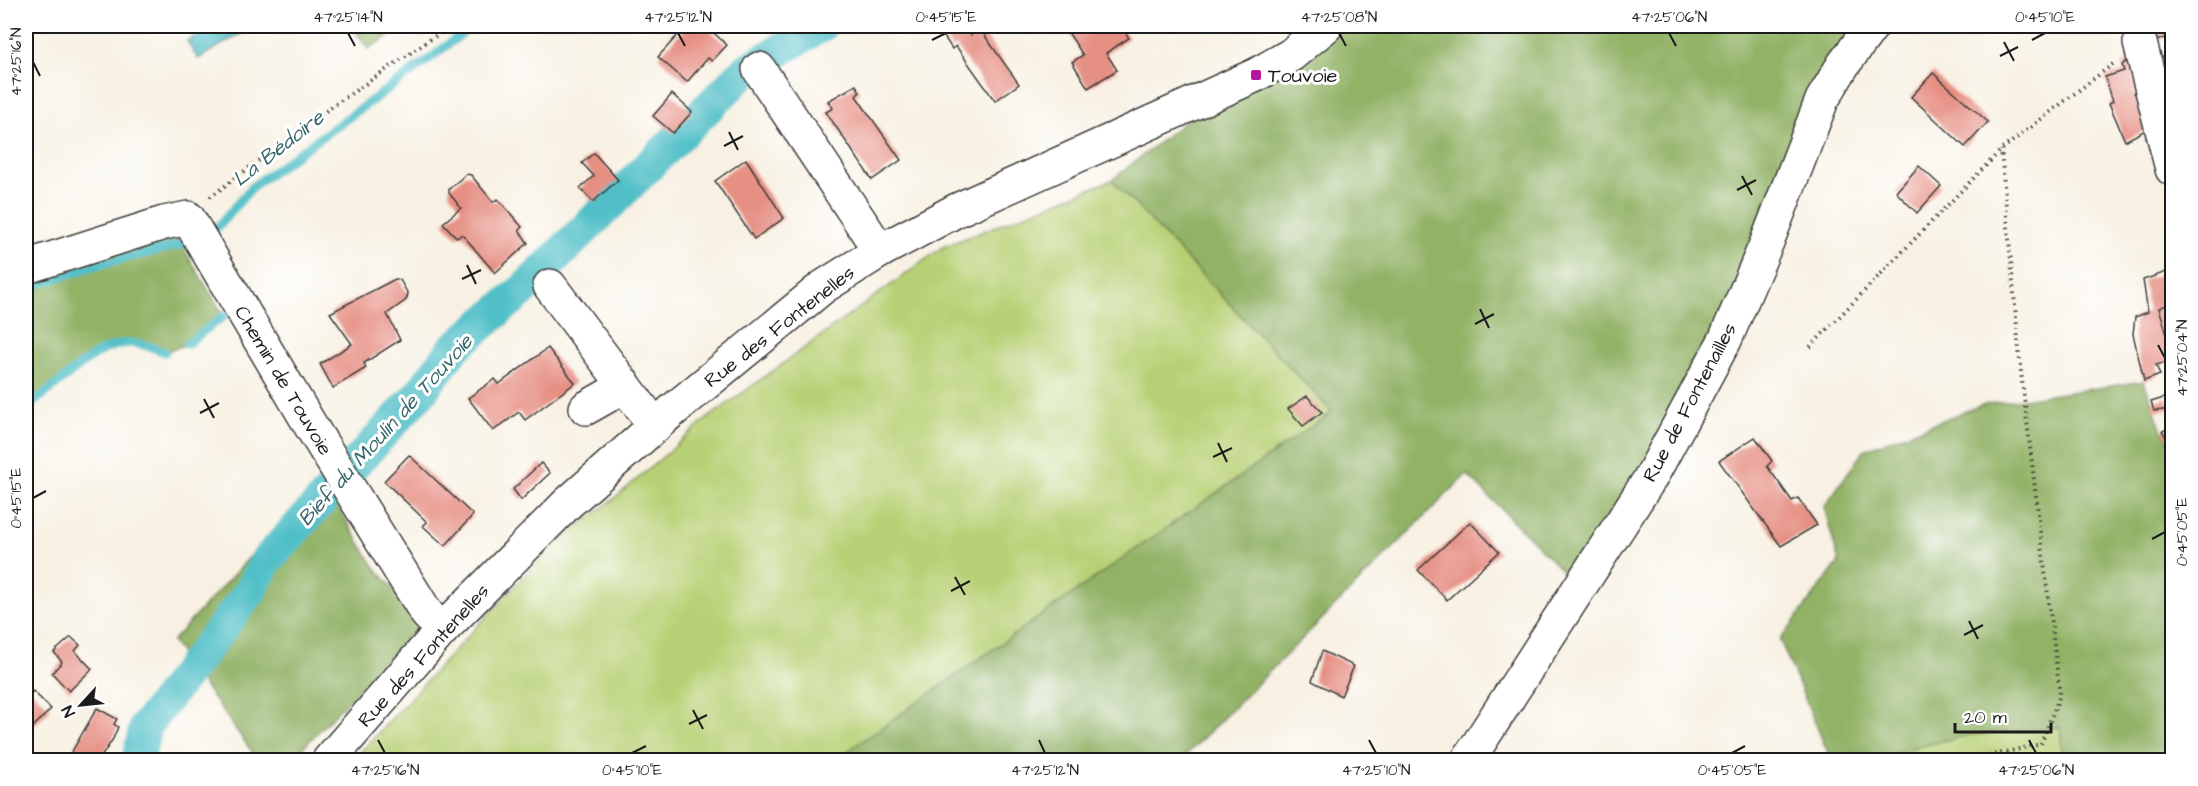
<svg xmlns="http://www.w3.org/2000/svg" width="2198" height="786" viewBox="0 0 2198 786" font-family="'Architects Daughter',sans-serif">
<style>
.green{fill:#b8d075;stroke:#6a7648;stroke-width:1.5}
.forest{fill:#92b266;stroke:#576741;stroke-width:1.5}
.water{fill:#51bfc7;stroke:#366e72;stroke-width:1.5}
.lines{fill:none;stroke-linecap:round;stroke-linejoin:round}
.stream{stroke:#51bfc7;stroke-width:9}
.canal{stroke:#51bfc7;stroke-width:33}
.building{fill:#e68f83}
.minor-casing{stroke:#3d3c3a;stroke-width:36}
.path{stroke:#3d3c3a;stroke-width:4;stroke-dasharray:1.5 4.5;stroke-linecap:butt}
.minor{stroke:#fff;stroke-width:33}
.ticks{fill:none;stroke:#1c1c1c;stroke-width:2}
.poi-dot{fill:#b5179e;stroke:#fff;stroke-width:2}
.labels{text-anchor:middle;stroke-width:6;stroke-linejoin:round;paint-order:stroke}
.poi-label{font-size:20px;fill:#1c1c1c;stroke:#fff;text-anchor:start}
.street-label{font-size:20px;fill:#1c1c1c;stroke:#fff}
.water-label{font-size:21px;font-style:italic;fill:#346569;stroke:#fff}
.neatline{fill:none;stroke:#1c1c1c;stroke-width:2}
.ticks-label{font-size:15px;text-anchor:middle;fill:#1c1c1c}
</style>
<rect width="100%" height="100%" fill="#fff"/>
<filter id="ink" filterUnits="userSpaceOnUse"><feTurbulence type="fractalNoise" baseFrequency=".0167" numOctaves="2"/><feDisplacementMap in="SourceGraphic" scale="12" xChannelSelector="R" yChannelSelector="G"/><feConvolveMatrix kernelMatrix="1 2 1 2 8 2 1 2 1" color-interpolation-filters="sRGB"/></filter>
<filter id="wash" filterUnits="userSpaceOnUse"><feTurbulence type="fractalNoise" baseFrequency=".008" numOctaves="4" result="noise"/><feDisplacementMap in="SourceGraphic" scale="24" xChannelSelector="R" yChannelSelector="G"/><feGaussianBlur stdDeviation="1.35" result="paint"/><feColorMatrix in="noise" values="0 0 0 0 0 0 0 0 0 0 0 0 0 0 0 0 0 1.4 0 .05"/><feComposite in="paint" operator="in"/></filter>
<g filter="url(#wash)">
<rect width="100%" height="100%" fill="#f8f1e3"/>
<g class="green">
<path d="M1112,180L1333,412L835,760H353L548,550L615,498L708,418L943,247Z"/>
<path d="M2061,727L2063,760H1864L1967,735Z"/>
</g>
<g class="forest">
<path d="M352,26H404L368,49Z"/>
<path d="M1304,26H1872L1767,242L1580,589L1467,474L1181,760H835L1332,412L1112,180Z"/>
<path d="M174,233L224,316L187,344L165,352L136,343L115,346L93,354L55,389L26,406V267Z"/>
<path d="M2144,381L2162,431L2172,445V760H2063L2060,727L1967,735L1864,760H1831L1780,640L1839,562L1824,507L1864,450L1982,405Z"/>
<path d="M321,480L374,566L422,623L291,760H258L172,641Z"/>
</g>
<path class="water" d="M213,26H238L242,33L198,59L187,41Z"/>
<g class="lines">
<g class="stream">
<path d="M26,288L97,265L197,241L216,229L253,186L428,60L472,26"/>
<path d="M187,344L224,316"/>
<path d="M26,406C62,388 96,337 138,344C147,345 156,349 165,352"/>
</g>
<path class="canal" d="M138,760L145,727L251,590L266,561L421,392L454,348L522,291L746,70L821,26"/>
</g>
<g id="blocks">
<g class="building">
<path d="M686,26H706L727,45L712,61L708,58L687,82L658,57Z"/>
<path d="M937,26H965L971,35L980,29L1019,84L995,101L956,46L952,49Z"/>
<path d="M1064,26H1121L1129,38L1106,53L1117,70L1088,88L1072,62L1083,55Z"/>
<path d="M2145,26H2172V36L2149,43Z"/>
<path d="M2135,56L2137,90L2134,92L2147,119L2142,120L2146,130L2125,141L2109,103L2113,101L2105,77L2124,71L2122,65Z"/>
<path d="M2167,56L2169,69L2153,74L2149,60Z"/>
<path d="M1933,73L1988,122L1965,147L1911,97Z"/>
<path d="M856,85L860,92L856,96L901,160L872,180L826,112L833,108L828,101Z"/>
<path d="M672,94L692,112L673,133L653,116Z"/>
<path d="M594,153L618,180L593,202L580,188L594,176L582,163Z"/>
<path d="M746,159L784,218L754,239L715,181Z"/>
<path d="M1919,166L1941,186L1917,213L1896,192Z"/>
<path d="M466,174L471,175L493,202L498,199L522,227L519,230L528,243L495,273L462,234L457,238L443,223L461,208L449,193V189Z"/>
<path d="M2172,270V303L2159,308L2172,351V361L2156,365L2160,375L2144,381L2133,334L2135,317L2148,312L2143,280Z"/>
<path d="M395,279L400,280L408,294L406,300L387,314L400,340L364,363L366,368L333,388L320,364L352,344L330,313Z"/>
<path d="M548,348L575,383L525,420L519,412L493,431L468,398L495,379L499,384Z"/>
<path d="M1307,396L1322,412L1303,426L1288,409Z"/>
<path d="M2167,397L2172,409L2154,411L2151,402Z"/>
<path d="M2172,427V445L2162,431Z"/>
<path d="M1755,437L1772,461L1767,466L1792,501L1798,498L1817,525L1781,546L1719,461Z"/>
<path d="M409,455L473,515L445,546L423,526L427,522L384,481Z"/>
<path d="M541,463L550,473L521,500L513,489Z"/>
<path d="M1470,522L1499,552L1447,600L1418,570Z"/>
<path d="M71,637L80,645L75,651L92,669L69,691L52,673L62,662L54,652Z"/>
<path d="M1322,651L1354,666L1341,696L1312,681Z"/>
<path d="M33,691L51,709L26,734V699Z"/>
<path d="M97,708L117,719L114,724L118,727L113,739L99,760H67Z"/>
<path d="M26,749L36,760H26Z"/>
</g>
</g>
</g>
<g filter="url(#ink)">
<use href="#blocks" fill-opacity="0" stroke="#3d3c3a" stroke-width="1.5"/>
<g class="lines">
<defs>
<g id="minor">
<path d="M2140,43L2172,169"/>
<path d="M759,69L880,251"/>
<path d="M26,267L164,223L188,218L312,428L427,614L442,630"/>
<path d="M550,286L655,426"/>
<path d="M586,408L625,386"/>
<path d="M329,760L442,630L568,503L672,411L823,287L880,251L957,210L1256,75L1291,55L1326,26"/>
<path d="M1468,760L1651,477L1725,340L1767,242L1822,100L1843,65L1872,26"/>
</g>
</defs>
<use href="#minor" class="minor-casing"/>
<g class="path">
<path d="M210,197L317,117L450,26"/>
<path d="M1810,347L2001,150L2113,64"/>
<path d="M1971,760L2041,744L2060,695L2021,372L2001,150"/>
</g>
<use href="#minor" class="minor"/>
</g>
</g>
<path class="ticks" d="M348,33L355,46M678,33L685,46M1339,33L1346,46M1669,33L1676,46M932,40L946,33M2032,40L2045,33M2004,42L2014,61M2000,56L2018,47M33,62L40,76M729,132L738,150M724,146L743,136M1742,176L1752,195M1737,190L1756,180M467,265L476,284M462,279L481,270M1480,309L1489,328M1475,324L1494,314M2158,345L2165,358M204,399L214,418M200,413L219,403M1218,443L1227,462M1213,457L1232,448M33,498L46,491M2152,539L2165,532M955,577L965,595M951,591L970,581M1969,621L1978,639M1964,635L1983,625M693,710L703,729M689,724L707,715M378,740L385,753M1039,740L1045,753M1369,740L1376,753M2029,740L2036,753M632,753L646,746M1732,753L1745,746"/>
<rect class="poi-dot" x="1250" y="69" width="12" height="12" rx="3"/>
<g class="labels">
<g class="poi-label">
<text x="1268" y="82">Touvoie</text>
</g>
<g class="street-label">
<text transform="translate(779 326) rotate(-38)" y="7">Rue des Fontenelles</text>
<text transform="translate(284 380) rotate(59)" y="7">Chemin de Touvoie</text>
<text transform="translate(1689 402) rotate(-62)" y="7">Rue de Fontenailles</text>
<text transform="translate(423 655) rotate(-48)" y="7">Rue des Fontenelles</text>
</g>
<g class="water-label">
<text transform="translate(278 148) rotate(-38)" y="7">La Bédoire</text>
<text transform="translate(385 430) rotate(-48)" y="7">Bief du Moulin de Touvoie</text>
</g>
</g>
<rect width="2198" height="786" fill="none" stroke="#fff" stroke-width="66"/>
<g transform="translate(81 705) rotate(243)" stroke="#ffffff" stroke-width="4.5" paint-order="stroke">
<path d="M0-4.5L10 22L0 15L-10 22Z" fill="#1c1c1c"/>
<text y="-9" font-size="16" font-weight="bold" text-anchor="middle" fill="#1c1c1c">N</text>
</g>
<path d="M1955 723v9h96v-9" fill="none" stroke="#1c1c1c" stroke-width="3"/>
<text x="1964" y="723" font-size="18" fill="#1c1c1c" stroke="#ffffff" stroke-width="4.5" paint-order="stroke">20 m</text>
<rect x="33" y="33" width="2132" height="720" class="neatline"/>
<g class="ticks-label">
<text x="348" y="22">47°25'14"N</text>
<text x="678" y="22">47°25'12"N</text>
<text x="946" y="22">0°45'15"E</text>
<text x="1339" y="22">47°25'08"N</text>
<text x="1669" y="22">47°25'06"N</text>
<text x="2045" y="22">0°45'10"E</text>
<text transform="translate(16 62) rotate(-90)" y="5">47°25'16"N</text>
<text transform="translate(2182 358) rotate(-90)" y="5">47°25'04"N</text>
<text transform="translate(16 498) rotate(-90)" y="5">0°45'15"E</text>
<text transform="translate(2182 532) rotate(-90)" y="5">0°45'05"E</text>
<text x="385" y="775">47°25'16"N</text>
<text x="632" y="775">0°45'10"E</text>
<text x="1045" y="775">47°25'12"N</text>
<text x="1376" y="775">47°25'10"N</text>
<text x="1732" y="775">0°45'05"E</text>
<text x="2036" y="775">47°25'06"N</text>
</g>
</svg>
